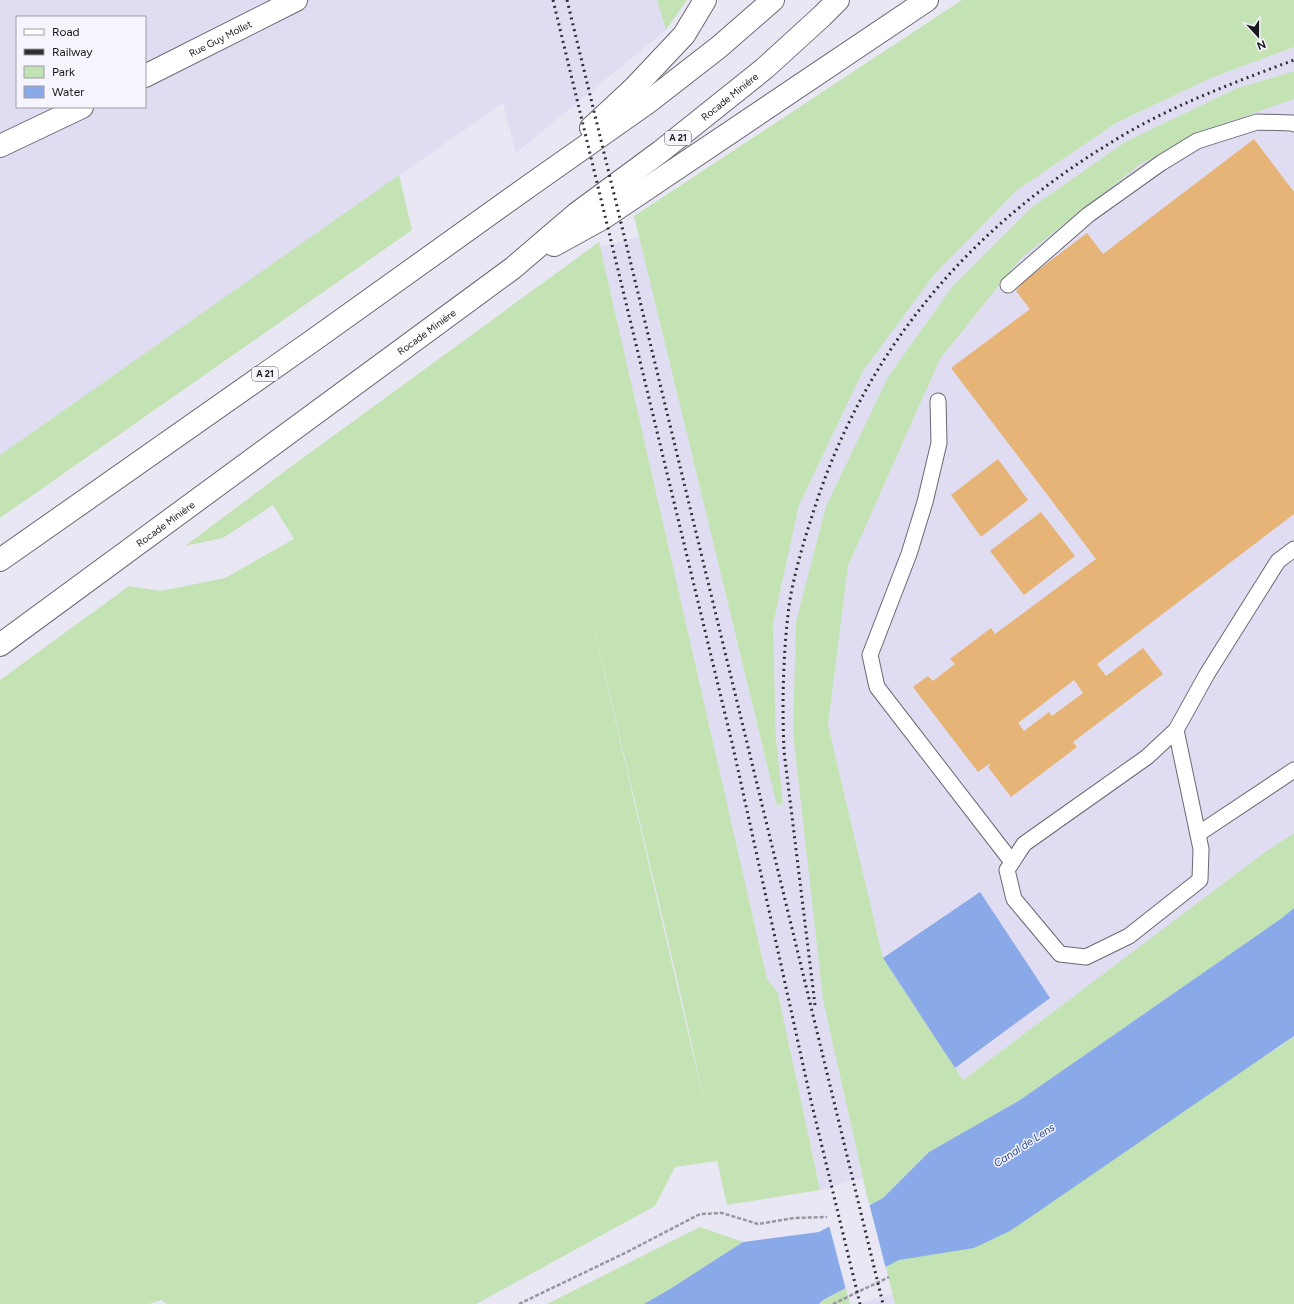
<svg xmlns="http://www.w3.org/2000/svg" width="1294" height="1304" viewBox="0 0 1294 1304" font-family="Figtree,sans-serif">
<style>
.built{fill:#e0ddf2;fill-rule:evenodd}
.green{fill:#c4e3b5;fill-rule:evenodd}
.water{fill:#8aa9e8}
.pier{fill:#e9e7f4}
.building{fill:#e5b476;fill-rule:evenodd}
.lines{fill:none;stroke-linecap:round;stroke-linejoin:round}
.lane-casing{stroke:#6a6874;stroke-width:17}
.street-casing{stroke:#6a6874;stroke-width:24}
.highway-casing{stroke:#6a6874;stroke-width:24}
.path{stroke:#97959e;stroke-width:2.5;stroke-dasharray:4 2;stroke-linecap:butt}
.lane{stroke:#fff;stroke-width:15}
.street{stroke:#fff;stroke-width:22}
.highway{stroke:#fff;stroke-width:22}
.rail{stroke:#2f2e33;stroke-width:3;stroke-dasharray:2 4;stroke-linecap:butt}
.labels{text-anchor:middle;stroke-width:3;stroke-linejoin:round;paint-order:stroke}
.shield{fill:#f6f5fd;stroke:#5b5a60;stroke-width:1}
.shield-label{font-size:9px;font-weight:bold;fill:#19181c}
.street-label{font-size:10px;fill:#19181c;stroke:#f6f5fd}
.water-label{font-size:11px;font-style:italic;fill:#203f88;stroke:#f6f5fd}
</style>
<rect width="100%" height="100%" fill="#e9e7f4"/>
<g class="built">
<path d="M0,0H657L666,30L516,153L503,103L0,455ZM17,17H145V107H17Z"/>
<path d="M1294,47V71L1235,89L1125,142L1032,207L952,287L888,377L826,506L793,733L823,1000L863,1178L820,1190L778,993L767,979L600,247L639,237L777,806L782,803L776,739L773,624L799,505L863,371L933,276L1016,191L1116,123L1211,78Z"/>
<path d="M1294,99V833L1265,852L963,1080L883,958L828,725L848,566L940,359L1021,258L1142,163L1224,124Z"/>
<path d="M893,1294L895,1304H856Z"/>
</g>
<g class="green">
<path d="M657,0H687L666,30Z"/>
<path d="M962,0H1294V47L1211,78L1116,123L1016,191L933,276L863,371L799,505L773,624L776,739L783,803L777,806L634,216Z"/>
<path d="M1294,71V99L1224,124L1142,163L1021,258L940,359L848,566L828,725L883,958L963,1080L1265,852L1294,833V908L1282,918L1020,1100L929,1152L883,1198L869,1205L823,1000L793,733L796,622L826,506L888,377L952,287L1032,207L1125,142L1235,89Z"/>
<path d="M399,175L412,230L0,518V455Z"/>
<path d="M599,242L767,979L778,993L820,1190L727,1205L717,1161L675,1167L655,1206L476,1304H167L161,1300L149,1304H0V680L129,586L161,591L225,578L294,539L273,505L223,538L185,546L285,471ZM579,565L681,996L707,1114Z"/>
<path d="M1294,1036V1304H895L886,1267L1280,1047Z"/>
<path d="M700,1227L743,1242L670,1289L644,1304H547Z"/>
<path d="M846,1288L850,1304H819L823,1300Z"/>
</g>
<g class="water">
<path d="M980,892L1050,998L955,1068L883,958Z"/>
<path d="M1294,908V1036L1010,1231L974,1248L899,1260L823,1300L819,1304H644L670,1289L743,1242L819,1232L883,1198L929,1152L1020,1100L1282,918Z"/>
</g>
<path class="pier" d="M869,1203L886,1269L846,1290L829,1225Z"/>
<g class="building">
<path d="M1254,139L1294,192V514L1097,664L1106,676L1143,648L1163,674L1073,742L1077,747L1011,797L988,767L990,766L989,764L978,772L913,687L928,676L933,681L955,664L950,659L991,628L995,634L1096,559L951,368L1030,309L1016,291L1025,280L1087,233L1103,254ZM1074,680L1083,693L1052,716L1049,712L1024,731L1018,723Z"/>
<path d="M998,459L1028,500L981,537L951,495Z"/>
<path d="M1041,512L1075,556L1024,595L990,551Z"/>
</g>
<g class="lines">
<defs>
<g id="lane">
<path d="M1008,285L1088,215L1161,163L1197,141L1257,122L1292,123L1294,124"/>
<path d="M938,401L939,443L925,502L909,554L870,655L877,687L1012,862"/>
<path d="M1176,730L1201,849L1200,880L1129,936L1086,957L1060,954L1014,899L1007,870L1024,844L1147,757L1176,730L1207,674L1278,561L1294,549"/>
<path d="M1198,834L1294,770"/>
</g>
<g id="street">
<path id="s1" d="M145,76L296,0"/>
<path d="M0,146L82,107"/>
</g>
<g id="highway">
<path d="M591,128L634,88L684,35L705,0"/>
<path d="M554,245L603,218L927,0"/>
<path d="M0,560L315,339L529,186L647,103L719,47L773,0"/>
<path id="s2" d="M0,645L513,268L576,214L660,152L765,68L822,16L838,0"/>
</g>
</defs>
<use href="#lane" class="lane-casing"/>
<use href="#street" class="street-casing"/>
<use href="#highway" class="highway-casing"/>
<g class="path">
<path d="M519,1304L627,1252L700,1214L722,1213L758,1224L794,1218L827,1217"/>
<path d="M833,1304L889,1277"/>
</g>
<use href="#lane" class="lane"/>
<use href="#street" class="street"/>
<use href="#highway" class="highway"/>
<g class="rail">
<path d="M553,0L733,747L811,1101L860,1304"/>
<path d="M567,0L883,1304"/>
<path d="M815,1005L784,751C782,703 783,654 789,606C793,578 803,544 812,516C862,355 965,232 1107,145C1165,108 1230,84 1294,60"/>
</g>
</g>
<g class="labels">
<g class="shield">
<rect x="665" y="131" width="26" height="14" rx="3"/>
<rect x="252" y="367" width="26" height="14" rx="3"/>
</g>
<g class="shield-label">
<text x="678" y="141">A 21</text>
<text x="265" y="377">A 21</text>
</g>
<g class="street-label">
<text dy="4" stroke="none"><textPath href="#s1" startOffset="84">Rue Guy Mollet</textPath></text>
<text dy="4" stroke="none"><textPath href="#s2" startOffset="913">Rocade Minière</textPath></text>
<text dy="4" stroke="none"><textPath href="#s2" startOffset="529">Rocade Minière</textPath></text>
<text dy="4" stroke="none"><textPath href="#s2" startOffset="205">Rocade Minière</textPath></text>
</g>
<g class="water-label">
<text transform="translate(1024 1145) rotate(-33)" y="4">Canal de Lens</text>
</g>
</g>
<rect x="16" y="16" width="130" height="92" fill="#f6f5fd" stroke="#9e9da3"/>
<rect x="24" y="29" width="20" height="6" fill="#ffffff" stroke="#9e9da3"/>
<text x="52" y="36" font-size="12" fill="#19181c">Road</text>
<rect x="24" y="49" width="20" height="6" fill="#2f2e33" stroke="#9e9da3"/>
<text x="52" y="56" font-size="12" fill="#19181c">Railway</text>
<rect x="24" y="66" width="20" height="12" fill="#c4e3b5" stroke="#9e9da3"/>
<text x="52" y="76" font-size="12" fill="#19181c">Park</text>
<rect x="24" y="86" width="20" height="12" fill="#8aa9e8" stroke="#9e9da3"/>
<text x="52" y="96" font-size="12" fill="#19181c">Water</text>
<g transform="translate(1258 36) rotate(159)" stroke="#f6f5fd" stroke-width="3" paint-order="stroke">
<path d="M0-3L7 15L0 10L-7 15Z" fill="#19181c"/>
<text y="-6" font-size="11" font-weight="bold" text-anchor="middle" fill="#19181c">N</text>
</g>
</svg>
